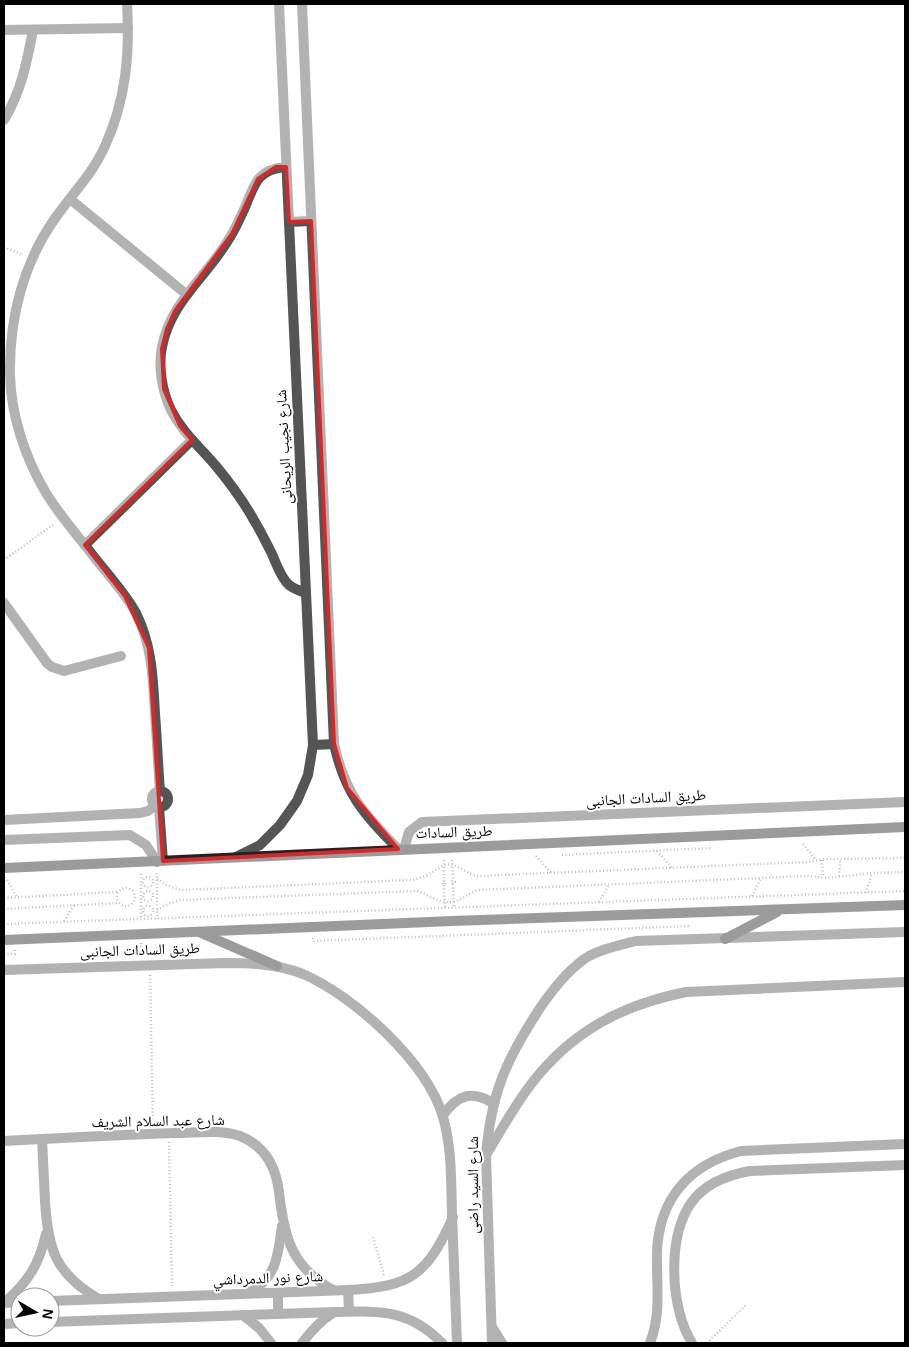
<svg xmlns="http://www.w3.org/2000/svg" width="909" height="1347" viewBox="0 0 909 1347" font-family="Arial,'Noto Naskh Arabic',sans-serif">
<style>
.lines{fill:none;stroke-linecap:round;stroke-linejoin:round}
.path{stroke:#777;stroke-width:2.5;stroke-dasharray:1 2.5;stroke-linecap:butt}
.minor{stroke:#555;stroke-width:10}
.tertiary{stroke:#555;stroke-width:10}
.secondary{stroke:#222;stroke-width:10}
.marked{fill:none;stroke:#d62828;stroke-width:4;stroke-linejoin:round}
.labels{text-anchor:middle;stroke-width:4;stroke-linejoin:round;paint-order:stroke}
.street-label{font-size:15px;fill:#000;stroke:#fff}
</style>
<rect width="100%" height="100%" fill="#fff"/>
<g class="lines">
<g class="path">
<path d="M4,247L23,255"/>
<path d="M4,560L54,524"/>
<path d="M803,844L816,860"/>
<path d="M657,851L672,868"/>
<path d="M562,855L712,848"/>
<path d="M536,856L552,874"/>
<path d="M444,860V881L442,883L444,885L446,883L444,881"/>
<path d="M452,860L453,880L451,882L453,884L455,882L453,880"/>
<path d="M822,860L823,877"/>
<path d="M157,873V919"/>
<path d="M141,874V919"/>
<path d="M839,876L840,860"/>
<circle cx="148" cy="882" r="5"/>
<path d="M157,879L168,886L181,890L412,880L426,876L444,865C457,862 465,874 478,876L807,862L826,859L905,858"/>
<path d="M7,880L17,897"/>
<path d="M453,884L454,908"/>
<path d="M444,885L445,908"/>
<circle cx="126" cy="897" r="9"/>
<circle cx="148" cy="896" r="5"/>
<path d="M866,893L872,873"/>
<path d="M752,896L761,878"/>
<path d="M4,898L118,892"/>
<path d="M599,902L609,885"/>
<circle cx="148" cy="911" r="5"/>
<path d="M4,909L119,903"/>
<path d="M157,910L168,904L180,900L416,891C428,893 439,904 451,902C461,901 468,893 478,890L808,876L828,878L872,873L905,872"/>
<path d="M64,921L74,905"/>
<path d="M4,924L905,891"/>
<path d="M313,938V941L689,926"/>
<path d="M141,943V955"/>
<path d="M4,954H15V950"/>
<path d="M150,975L153,1125"/>
<path d="M169,1142L172,1287"/>
<path d="M373,1237L384,1275"/>
<path d="M707,1343L746,1305"/>
</g>
<g class="minor">
<path d="M127,4C130,54 126,100 105,146C93,173 73,193 56,217C23,263 9,319 10,375C11,415 25,458 46,493C60,516 79,537 95,558C109,576 125,593 136,613C152,645 153,678 155,714C157,739 158,765 160,791"/>
<path d="M4,30L128,28"/>
<path d="M4,120C21,92 27,62 33,30"/>
<path d="M286,167C259,169 255,182 246,205C242,214 238,223 233,232C211,274 171,299 162,347C158,367 162,391 171,410C182,432 200,447 216,466C230,483 244,502 255,522C261,532 266,542 271,552C276,562 280,577 289,585C294,589 300,591 306,593"/>
<path d="M70,199L186,294"/>
<path d="M85,545L192,440"/>
<path d="M4,603L47,663L52,667L64,671L121,656"/>
<circle cx="160" cy="799" r="8"/>
<path d="M159,807L163,861"/>
<path d="M4,820L140,813L148,811L155,806"/>
<path d="M42,1139C43,1160 44,1180 45,1201C48,1249 55,1274 99,1299"/>
<path d="M4,1141C61,1138 118,1135 175,1133C196,1133 220,1129 240,1136C265,1146 276,1167 279,1192C284,1236 291,1267 333,1290"/>
<path d="M486,1155C501,1131 514,1106 532,1083C572,1031 622,1005 686,992L905,982"/>
<path d="M348,1290L349,1311"/>
<path d="M250,1292C277,1278 278,1254 282,1226"/>
<path d="M278,1293V1314"/>
<path d="M50,1301L348,1290C411,1287 427,1275 453,1217"/>
<path d="M4,1303C28,1282 39,1265 46,1234"/>
<path d="M4,1303L20,1302"/>
<path d="M243,1315L259,1328L271,1343"/>
<path d="M50,1322L335,1312C380,1311 409,1309 442,1343"/>
<path d="M4,1324L20,1323"/>
<path d="M302,1343C311,1331 320,1321 333,1313"/>
<path d="M650,1343C662,1312 656,1284 657,1252C659,1198 690,1164 741,1151L905,1144"/>
<path d="M692,1343C670,1308 667,1238 691,1203C705,1183 727,1175 750,1171L905,1165"/>
</g>
<g class="tertiary">
<path d="M302,4L334,744C345,794 363,813 398,849"/>
<path d="M289,222L311,221"/>
<path d="M313,745L334,744"/>
<path d="M4,840L130,835L146,845L157,862"/>
<path d="M404,849L409,832L422,822L905,802"/>
<path d="M236,857L260,845L280,825L297,801L308,775L313,745L279,4"/>
<path d="M4,970L225,963C251,963 278,964 303,974C354,996 427,1062 443,1117C452,1148 451,1182 452,1214C454,1257 455,1300 457,1343"/>
<path d="M443,1115C457,1096 471,1089 493,1103"/>
<path d="M492,1327L502,1343"/>
<path d="M492,1343L486,1156C491,1093 506,1060 540,1008C553,989 569,968 589,956C604,948 620,945 636,941L905,932"/>
</g>
<g class="secondary">
<path d="M4,868L905,827"/>
<path d="M201,933L277,966"/>
<path d="M725,939L777,912"/>
<path d="M4,940L452,921L905,905"/>
</g>
</g>
<path d="M0 0H909V1347H0ZM276,167H286L289,222L311,221L334,744L347,788L398,849L163,861L149,648L125,596L85,545L192,440L180,426L164,389L162,349L167,329L175,311L232,234L258,179Z" fill="#fff" fill-opacity=".55" fill-rule="evenodd"/>
<path class="marked" d="M276,167H286L289,222L311,221L334,744L347,788L398,849L163,861L149,648L125,596L85,545L192,440L180,426L164,389L162,349L167,329L175,311L232,234L258,179Z"/>
<g class="labels">
<g class="street-label">
<text transform="translate(284 447) rotate(-93)" y="5">شارع نجيب الريحانى</text>
<text transform="translate(646 798) rotate(-3)" y="5">طريق السادات الجانبى</text>
<text transform="translate(454 832) rotate(-2)" y="5">طريق السادات</text>
<text transform="translate(140 950) rotate(-2)" y="5">طريق السادات الجانبى</text>
<text transform="translate(158 1121) rotate(-1)" y="5">شارع عبد السلام الشريف</text>
<text transform="translate(473 1185) rotate(-90)" y="5">شارع السيد راضى</text>
<text transform="translate(268 1278) rotate(-2)" y="5">شارع نور الدمرداشي</text>
</g>
</g>
<rect width="909" height="1347" fill="none" stroke="#000000" stroke-width="10"/>
<g transform="translate(35 1312) rotate(99)"><circle r="24" fill="#ffffff" stroke="#999999"/>
<path d="M0-4L9 19L0 12L-9 19Z" fill="#000000"/>
<text y="-8" font-size="14" font-weight="bold" text-anchor="middle" fill="#000000">N</text>
</g>
</svg>
